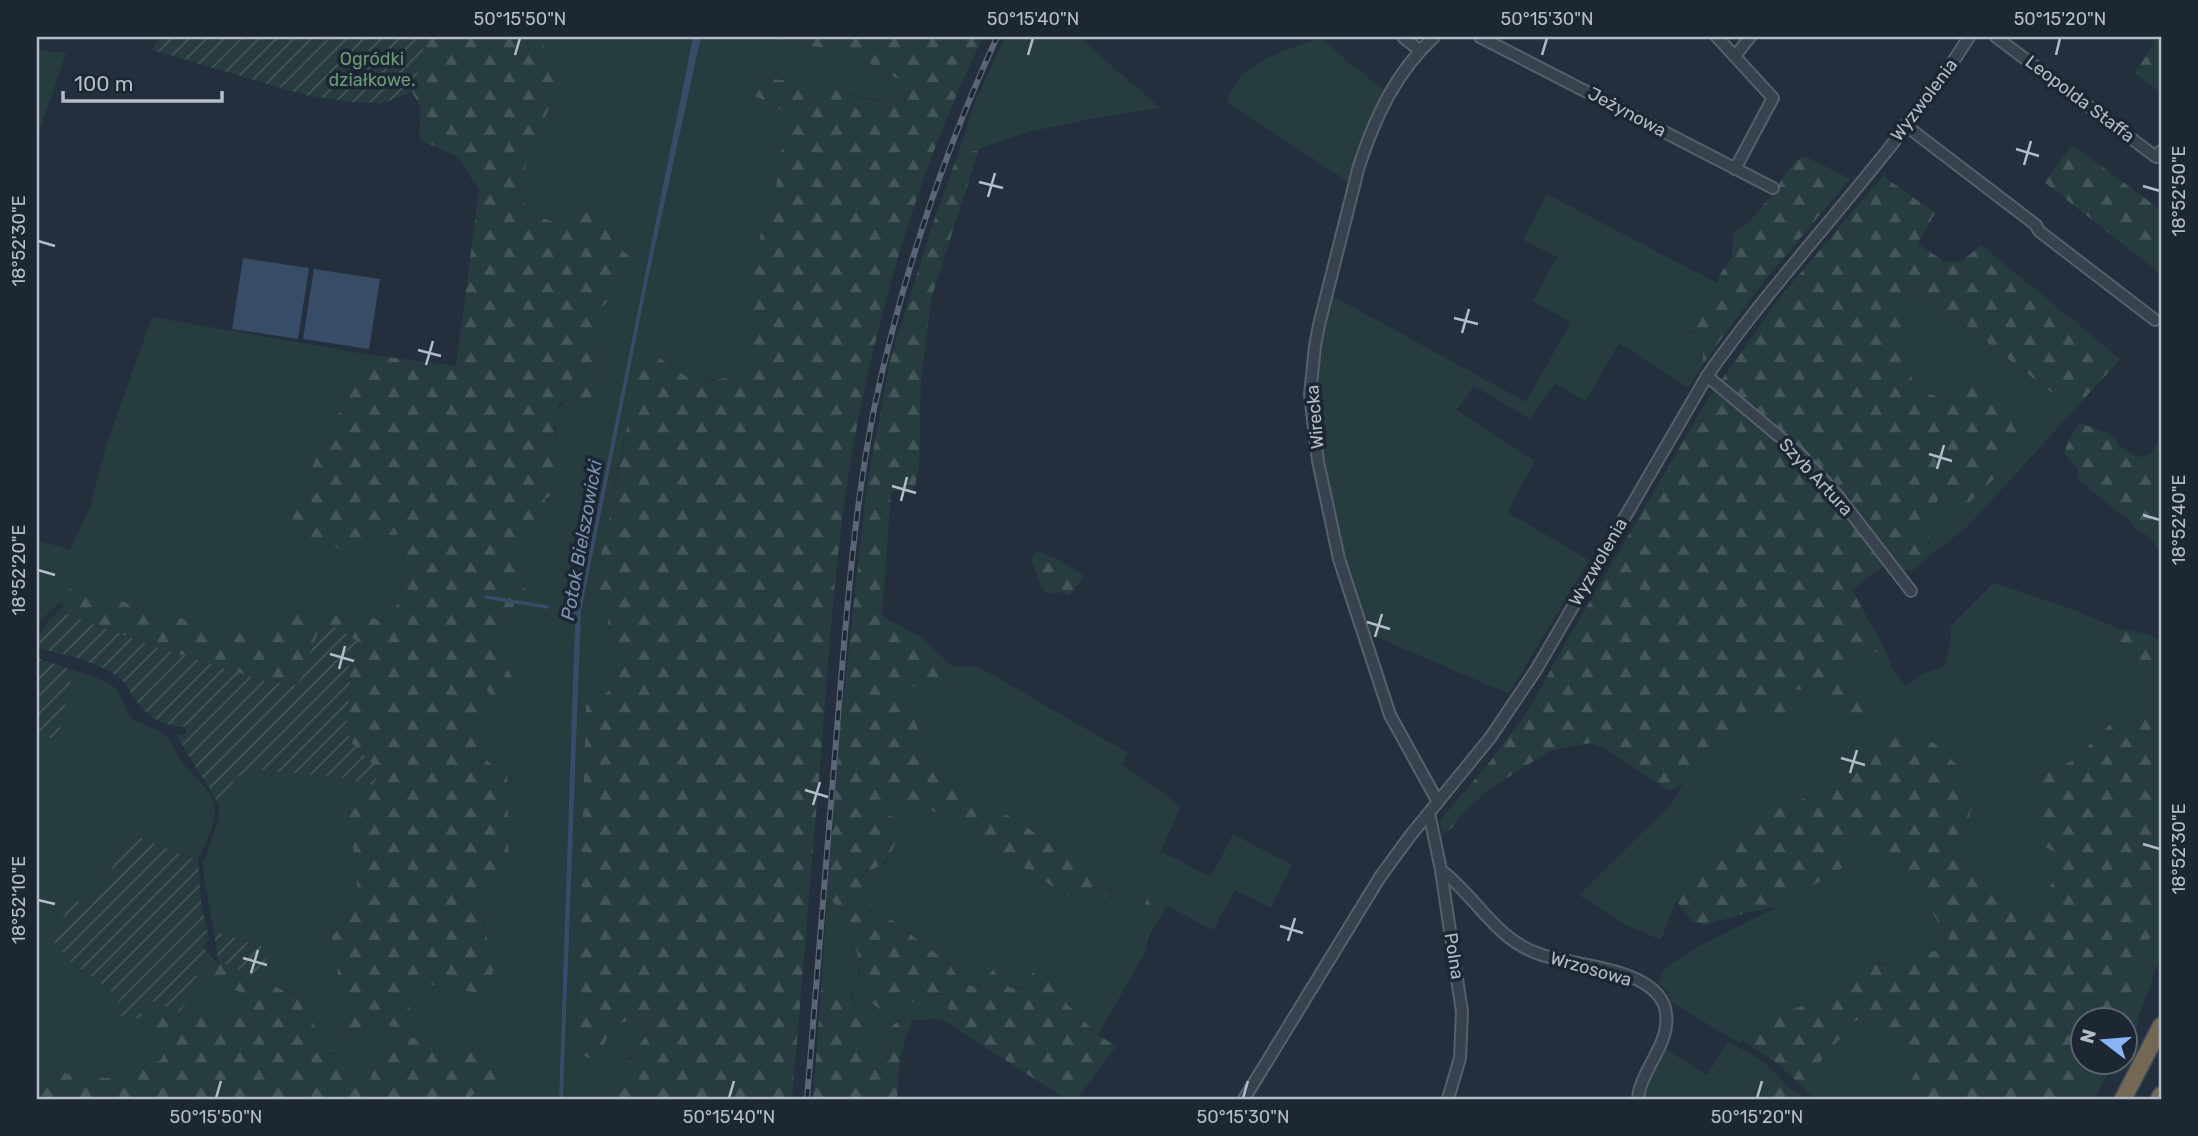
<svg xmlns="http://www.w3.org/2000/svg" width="2198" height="1136" viewBox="0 0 2198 1136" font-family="Rubik,sans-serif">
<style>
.grass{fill:#263c3f}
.forest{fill:url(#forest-firs)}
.garden{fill:url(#garden-furrows)}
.water{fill:#394c67}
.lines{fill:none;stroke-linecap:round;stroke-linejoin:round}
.stream{stroke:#394c67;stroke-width:3.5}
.minor-casing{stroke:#565f6c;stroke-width:14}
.highway-casing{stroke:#434c59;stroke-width:19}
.minor{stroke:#38414e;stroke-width:10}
.highway{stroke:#746855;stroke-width:16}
.rail-casing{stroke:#5a6575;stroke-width:6}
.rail{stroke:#1d2633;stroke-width:3.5;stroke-dasharray:10;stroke-linecap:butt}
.ticks{fill:none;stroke:#b4bcc9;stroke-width:2.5}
.labels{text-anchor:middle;stroke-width:7;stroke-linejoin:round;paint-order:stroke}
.park-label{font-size:18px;fill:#6b9a76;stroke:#1d2633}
.street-label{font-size:18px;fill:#b4bcc9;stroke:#1d2633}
.water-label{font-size:19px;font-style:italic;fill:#7c92b1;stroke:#1d2633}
.neatline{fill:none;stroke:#b4bcc9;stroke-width:2.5}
.ticks-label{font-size:18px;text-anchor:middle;fill:#b4bcc9}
</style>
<defs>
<pattern id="forest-firs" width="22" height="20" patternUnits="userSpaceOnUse" patternTransform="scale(1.75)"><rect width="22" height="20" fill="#263c3f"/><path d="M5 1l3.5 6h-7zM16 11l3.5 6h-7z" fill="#435659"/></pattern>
<pattern id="garden-furrows" width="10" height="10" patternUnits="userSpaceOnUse" patternTransform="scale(1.75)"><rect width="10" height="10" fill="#263c3f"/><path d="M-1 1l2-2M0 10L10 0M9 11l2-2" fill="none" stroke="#435659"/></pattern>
</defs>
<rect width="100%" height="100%" fill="#242f3e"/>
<g class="grass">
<path d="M529,37H693L575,622L559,1099H468L499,1077L478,1049L463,1038L457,1050L440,1054L422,1038L367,1049L377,1057L370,1079L355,1075L345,1056C306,1052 322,1028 304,1003C298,994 271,984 260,979L269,949L214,931L205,885L203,864L219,818V806L236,777L259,770L337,777L358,781L348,793L349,828L356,863L358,900L332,937L338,965L337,988L347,999L339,1035L375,1023L403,1029L415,1022C407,1009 407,1000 410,985L421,983L478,993L486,928L479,903L489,888L509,871L506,773L495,777L481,754L476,720L477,695L486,689L517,686L495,648L499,625L526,591L506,549L544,512L545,499L563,455C555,430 548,413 571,395L588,406C602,376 597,343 596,310L613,298C617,270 618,253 608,226L561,224L535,216L517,196L527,161L558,86L541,43Z"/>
<path d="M701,37H774L775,39L853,54L909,85L904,106C854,97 806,80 755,77L754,96L770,102L792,120L779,157L776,190L761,231L756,264L746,297L757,333L742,375L692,382L660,358L623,443L606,535L596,574L608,621L612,661L618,681L602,698L586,705L576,1051L597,1059L612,1029L638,1014L655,1020L616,1082L610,1099H563L581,612L650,270Z"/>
<path d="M1005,37H1082L1081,39L1160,108L1091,119L1028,132L957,157L977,97Z"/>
<path d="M1320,38L1383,90L1365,133L1350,183L1227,102C1239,61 1284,51 1320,38Z"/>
<path d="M37,50L66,53L37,138Z"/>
<path d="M1547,194L1717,283L1711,296L1684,328L1704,338L1703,364L1688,388L1619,343L1586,401L1555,384L1530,419L1474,386L1457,410L1535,461L1507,512L1589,560L1509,694L1367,633L1348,574L1339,535L1314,394L1322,331L1331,295L1526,402L1571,322L1533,301L1557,257L1523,240Z"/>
<path d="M1907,281L2074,410L1967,527L1927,558L1930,528L1940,489L1965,506L1989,461L2000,449L1951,403L1915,387L1904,357L1903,324Z"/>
<path d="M152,317L371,355L326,437L366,538L401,534L403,552L399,602L385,622L330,605L298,612L282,628L258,631L198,625L181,618L152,616L114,597L65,591L61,601L37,624V540L70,550L90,508L107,443Z"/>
<path d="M1994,583L2066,607L2118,628L2109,633L2126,649L2156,688L2153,698L2141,702L2132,713L2112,722L2075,759L2037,778L2043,810V837L2046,848L2061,855C2059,872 2048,887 2044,904L2025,909H2012L2006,897L1982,893L1961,856L1966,847L1967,826L1974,800L1924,745L1908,741L1892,732L1795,804L1775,805L1676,901L1661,940L1626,925L1579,895L1665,810L1678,795L1682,783L1700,756L1732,744L1741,717L1759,703L1768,727L1788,692L1816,686L1851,685L1847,667L1884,648L1894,671L1906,686L1922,674L1944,667L1950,644L1951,626Z"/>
<path d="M977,666L1128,753L1122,765L1181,806L1161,851L1211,877L1233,834L1292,865L1271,908L1235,890L1213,930L1167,906L1163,910L1162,903L1155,895H1149L1143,908L1154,916L1149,930L1146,951L1098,1035L1067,1004L1062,989L1008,987L989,976L978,987C962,986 957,978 950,964L868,902C855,877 862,871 886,863L902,820L888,815L883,808L885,799L924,805L1093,912L1112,888L1113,882L914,757L922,737C913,719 908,704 908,684L924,689L936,683L961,687L968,667Z"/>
<path d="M73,670C85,675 108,679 117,690C123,698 124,711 132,718C140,725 152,726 161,732C172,739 175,752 182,762C193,777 214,790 215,810C216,824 203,848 198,861L130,834L90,907L70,961L119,997L117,1015L146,999L180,1012L202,979L222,988L240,991L238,1003C216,1021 187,1016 160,1016L165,1049L162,1060L109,1078L74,1076L37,1064V730L57,741Z"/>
<path d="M1859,833L1867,836L1910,879L1949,938L1945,949L1900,959L1894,966L1878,962C1863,973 1848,984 1832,994C1801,1012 1765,1016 1740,1044L1671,1002L1666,990L1658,982L1666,967L1703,944L1777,907L1842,868L1846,852Z"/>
<path d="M827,899L834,902L843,931L857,951L859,977C873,983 904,999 918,1000C929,1000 935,993 945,994L950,1014L941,1019L913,1020L912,1016C900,1018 894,1024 887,1033L894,1044L879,1065L870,1068L863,1042L865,1029L855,1012L853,993L839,978L827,988L821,990Z"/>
<path d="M2161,905V956L2140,1012L2134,1040L2125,1049L2124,1020H2098Z"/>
<path d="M1859,1019L1867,1026L1926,1051L1902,1099H1814L1803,1087L1828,1051L1844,1035L1848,1025Z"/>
<path d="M1728,1042C1745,1050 1762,1059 1775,1072L1773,1077L1776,1087L1760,1089L1752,1099H1642L1645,1086L1664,1048L1707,1075Z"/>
<path d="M2088,1063H2114L2094,1099H2070L2088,1068Z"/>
</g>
<g class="forest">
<path d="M427,37H529L541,43L556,61L558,86L527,161L517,196L535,216L561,224L587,212L608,226L615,245L629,256L617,269L613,298L596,311C597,343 601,376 588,407L571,395L559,404L554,428L563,455L557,492L545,499V512L506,549L526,591L499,624L506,637L495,648L517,686L516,695L504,706H498L486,689L477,695L484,711L476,720L477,729L488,732L492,740L481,754L492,765L495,777L507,772L509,871L489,888L479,903L494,969L487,987L478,993L421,983L410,985C407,1000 407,1009 416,1023L403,1029L375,1023L338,1035L333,1028L347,999L337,988L338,965L332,937L358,900L356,863L349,828L348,792L358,781L375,785L350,741L347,720L350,691L349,657L359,642L318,633L299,685L265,681L153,646L66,614L61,601L65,591L78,586L114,597L152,616L181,618L198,625L258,631L282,628L298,612L330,605L385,622L399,602L403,552L401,534L366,538L344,553L332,544L313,546L290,516L326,437L371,355L456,366L479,190L459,158L419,139L421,108L412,92Z"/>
<path d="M774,37H983C920,166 879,306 853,447C835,549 829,653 821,756C811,871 802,985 792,1099H610L616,1082L655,1021L638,1014L612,1029L597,1059L588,1058L576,1051L586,705L602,698L617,681L612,661L608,621L596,574L606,535L639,367L660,358L692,381L713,380L742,375L757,333L746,297L756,264L761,231L776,190L779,157L792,120L770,102L754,96L755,77L808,83L866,99L904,106L909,85L853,54L774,39Z"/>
<path d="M2142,37H2161V93L2135,73L2155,42Z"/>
<path d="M2072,145L2161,210V274L2044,182Z"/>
<path d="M979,149L932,296L921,378L919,467L914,491H891L882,616L922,638L953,667H968L962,687L936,683L924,689L908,685C908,705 913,719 922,737L915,757L1113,882C1110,895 1100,901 1093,912L924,805L886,799L883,808L888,815L902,820C897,839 890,870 866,870C859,881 862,890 868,902L950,964C957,978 962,986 979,987L996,966L1008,972V987L1021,989L1033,972L1049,976L1063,989L1067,1004L1098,1035L1116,1046L1080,1095L1073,1099H1066L941,1019L950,1014L945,994L937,993L929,999L915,1000L908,1006L881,1010L863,997L857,951L843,931L834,902L827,899L840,730L867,483L891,357L931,229L957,157Z"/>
<path d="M1804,156L1850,179L1764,281L1703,364V338L1691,330L1684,328L1698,296H1711L1721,273L1732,257L1733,233C1748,224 1762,208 1772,194C1783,180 1788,165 1804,156Z"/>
<path d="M1883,176L1935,213L1918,244L1945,262L1962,261L1981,245L2120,359L2074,410L1908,281L1903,324L1904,357L1915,387L1951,403L1971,385L2023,431L1989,461L1998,475L1964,507L1940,490L1930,528L1927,558L1915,569L1903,571L1895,560L1883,566L1852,590L1884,648L1847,667L1851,685L1866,693V717L1827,706L1816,686L1788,692L1786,716L1767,728L1759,703L1741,717L1732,744L1700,756L1682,783L1670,791L1603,748L1591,743L1550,751L1492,787L1462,814L1451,829L1442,833L1440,823L1442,818L1493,758L1533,703L1558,656L1708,399L1781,296Z"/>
<path d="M2080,423L2108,433L2116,439L2118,445L2136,456L2143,457L2151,453L2161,437V551C2154,547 2156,542 2150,538C2143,531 2138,535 2132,523L2077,479L2078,468C2075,464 2067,459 2065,455C2063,449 2076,428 2080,423Z"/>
<path d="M1037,551L1060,560L1084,576L1069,596L1063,592L1049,594L1041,587L1031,559Z"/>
<path d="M2118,628L2145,634L2161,640V905L2131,993L2112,1018L2082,1020V1062L2088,1063V1068L2070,1099H1902L1926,1051L1867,1026L1859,1019L1848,1025L1844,1035L1828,1051L1803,1087L1774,1061L1743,1041C1764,1016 1802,1007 1831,995L1830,983C1855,967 1863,959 1894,966L1899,959L1945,949L1949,938L1910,879L1867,836L1859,833L1846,852L1842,868L1777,907L1749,912L1706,925L1692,921L1676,901L1753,809L1775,805L1795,804L1892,732C1906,740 1918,748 1933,742L1958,766L1974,800L1967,826L1966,847L1961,856L1982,893L2007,897L2012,909H2025L2044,904C2048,888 2059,872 2061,855L2040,845C2047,823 2041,800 2037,778L2075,759L2112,722L2132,713L2141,702L2153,698L2156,688L2126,649L2109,633Z"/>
<path d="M1162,887L1171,890L1166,900L1162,903L1163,909H1165L1147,939L1149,930L1145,920L1153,916L1143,908L1149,894L1155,895Z"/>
<path d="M213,959L250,974L303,1000L313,1020L318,1042L329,1054L345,1056L355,1075L370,1079L377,1057L366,1049L403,1037L422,1038L440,1054L457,1050L463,1038L470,1033L481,1037L478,1049L489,1057L499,1077L467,1099H37V1064L74,1076L109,1078L161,1060L165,1049L146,1032L160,1016C188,1016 216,1021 238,1003L239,991L222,988L194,975Z"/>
<path d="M839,977L848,980L855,1012L865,1029L863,1042L870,1067L880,1065L894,1045L886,1033L894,1024L911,1015L912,1020L900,1056L897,1099H813L821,990L827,988Z"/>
<path d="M1775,1072L1785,1084L1806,1099H1752L1760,1089L1776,1087L1773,1077Z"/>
</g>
<g class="garden">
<path d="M158,37H427L412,92L383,103L350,102L305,95L153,50Z"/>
<path d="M63,607L66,614L153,646L265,681L298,685L318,633L329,624L359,642L349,657L350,691L347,720L350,741L377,768L375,785L337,777L259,770L236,777L219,806C207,781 189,760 177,735H186V727C165,726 148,719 136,700C132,695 128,687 124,682C103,662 64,655 38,648L37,638L48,622Z"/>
<path d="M37,658L73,670L57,742L37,730Z"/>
<path d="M131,834L198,861L201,902L209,939L203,947L213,959L195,975L202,979L180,1012L146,999L140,1019L116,1015L119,997L70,961L51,938L74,899L90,907Z"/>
<path d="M214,931L270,949L260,979L218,961Z"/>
</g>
<g class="water">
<path d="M693,37H701L699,46L650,270L581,612L563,1099H559L575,622Z"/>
<path d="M243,258L309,268L298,339L232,329Z"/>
<path d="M314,269L380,279L369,349L303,339Z"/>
</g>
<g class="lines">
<g class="stream">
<path d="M486,597L547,607"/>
<path d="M560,609L579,613"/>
</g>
<defs>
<g id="minor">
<path d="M1403,37L1419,50"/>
<path d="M1434,37C1396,72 1375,117 1359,166L1319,325L1315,346L1310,395L1318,461L1339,559L1390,715L1438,802"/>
<path d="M1480,37L1773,188"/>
<path d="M1717,37L1773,98L1735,169"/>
<path d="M1996,37L2156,157L2161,151"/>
<path d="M1735,56L1750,37"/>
<path d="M1905,125L2036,225L2039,231L2155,320"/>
<path d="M1707,376L1799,453L1838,496L1911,591"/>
<path d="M1429,813L1441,870L1462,1012L1460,1058L1448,1099"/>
<path d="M1441,870C1478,898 1495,940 1542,955C1576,966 1654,968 1665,1008C1674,1042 1640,1069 1638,1099"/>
<path d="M1244,1099L1380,877L1410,836L1490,738L1536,670L1707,376C1789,259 1893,158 1969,37"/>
</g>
<g id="highway">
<path d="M2123,1099L2161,1026"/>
<path d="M2159,1099L2161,1095"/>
</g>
</defs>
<use href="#minor" class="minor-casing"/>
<use href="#highway" class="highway-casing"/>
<use href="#minor" class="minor"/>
<use href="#highway" class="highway"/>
<defs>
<path id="rail" d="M807,1099C817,976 827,852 837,729C846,622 853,515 874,409C901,280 942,157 997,37"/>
</defs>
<use href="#rail" class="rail-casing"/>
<use href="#rail" class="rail"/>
</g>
<path class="ticks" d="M515,55L520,38M1028,55L1033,38M1542,55L1547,38M2056,55L2060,38M2016,149L2039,156M2024,165L2031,141M979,182L1003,188M2143,186L2160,191M988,197L995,173M38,241L55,246M1454,318L1478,324M1462,333L1469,309M418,350L441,356M426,365L433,341M1929,454L1952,461M1937,469L1944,445M892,486L916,493M901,501L907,477M2143,515L2160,520M38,570L55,575M1367,622L1390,629M1375,637L1382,614M330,654L354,661M339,669L345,646M1841,758L1865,765M1850,773L1857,750M805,790L828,797M813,805L820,782M2143,844L2160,849M38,900L55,904M1280,926L1303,933M1288,941L1295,918M243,958L267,965M251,973L258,950M216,1098L221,1081M729,1098L734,1081M1243,1098L1248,1081M1757,1098L1762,1081"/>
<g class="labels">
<g class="park-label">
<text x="372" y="65">Ogródki<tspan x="372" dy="21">działkowe.</tspan></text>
</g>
<g class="street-label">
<text transform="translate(2080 99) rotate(37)" y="6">Leopolda Staffa</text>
<text transform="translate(1924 100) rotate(-53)" y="6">Wyzwolenia</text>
<text transform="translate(1627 112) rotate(28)" y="6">Jeżynowa</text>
<text transform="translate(1315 417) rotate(-95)" y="6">Wirecka</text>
<text transform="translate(1816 477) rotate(47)" y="6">Szyb Artura</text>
<text transform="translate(1598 562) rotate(-60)" y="6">Wyzwolenia</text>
<text transform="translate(1454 956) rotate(81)" y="6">Polna</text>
<text transform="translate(1591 969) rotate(16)" y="6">Wrzosowa</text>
</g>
<g class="water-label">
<text transform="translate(581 540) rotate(-80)" y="7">Potok Bielszowicki</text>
</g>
</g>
<rect width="2198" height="1136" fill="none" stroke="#1d2633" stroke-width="77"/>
<g transform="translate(2104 1041) rotate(286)"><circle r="33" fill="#1d2633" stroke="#59626f" stroke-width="2"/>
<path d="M0-5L12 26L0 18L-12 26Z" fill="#8ab4f8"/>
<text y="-10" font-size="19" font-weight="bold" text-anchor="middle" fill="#b4bcc9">N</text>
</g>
<path d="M63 91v10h159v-10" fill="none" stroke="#b4bcc9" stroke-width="3.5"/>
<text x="74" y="91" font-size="21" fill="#b4bcc9" stroke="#1d2633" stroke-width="5" paint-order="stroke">100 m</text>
<rect x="38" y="38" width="2122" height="1060" class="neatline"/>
<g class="ticks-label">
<text x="520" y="25">50°15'50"N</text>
<text x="1033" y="25">50°15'40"N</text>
<text x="1547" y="25">50°15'30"N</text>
<text x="2060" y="25">50°15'20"N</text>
<text transform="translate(2179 191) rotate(-90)" y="6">18°52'50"E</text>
<text transform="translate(19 241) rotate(-90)" y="6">18°52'30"E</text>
<text transform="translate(2179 520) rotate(-90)" y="6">18°52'40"E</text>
<text transform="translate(19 570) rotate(-90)" y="6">18°52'20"E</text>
<text transform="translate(2179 849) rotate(-90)" y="6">18°52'30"E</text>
<text transform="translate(19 900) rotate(-90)" y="6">18°52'10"E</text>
<text x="216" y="1123">50°15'50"N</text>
<text x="729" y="1123">50°15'40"N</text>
<text x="1243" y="1123">50°15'30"N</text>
<text x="1757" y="1123">50°15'20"N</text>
</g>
</svg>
